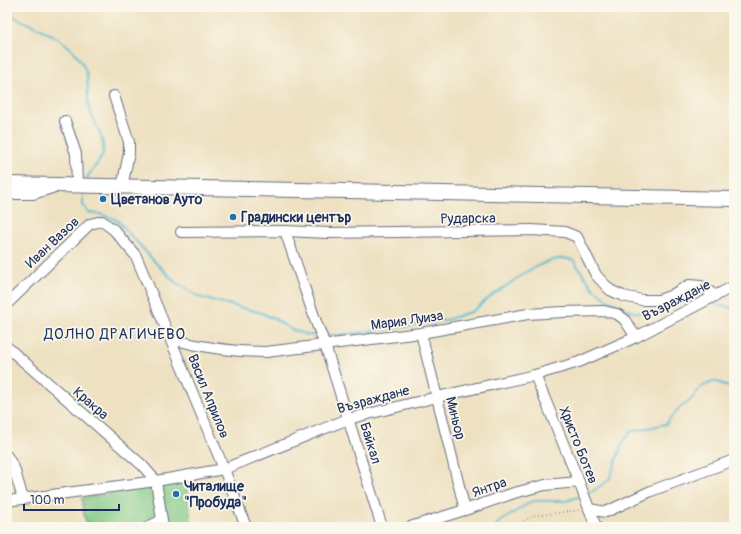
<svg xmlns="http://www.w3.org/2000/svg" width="741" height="534" viewBox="0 0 741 534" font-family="Pangolin,sans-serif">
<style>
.green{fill:#82c985;stroke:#4e7c72}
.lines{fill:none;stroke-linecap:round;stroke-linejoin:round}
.stream{stroke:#53b9d2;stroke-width:2}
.minor-casing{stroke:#656d81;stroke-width:12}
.highway-casing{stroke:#656d81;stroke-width:16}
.path{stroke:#656d81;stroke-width:1;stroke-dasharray:1 3;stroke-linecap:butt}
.minor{stroke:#fff;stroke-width:10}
.highway{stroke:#fff;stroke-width:14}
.poi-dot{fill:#1f6fb2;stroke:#fbf7ec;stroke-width:1.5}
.labels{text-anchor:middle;stroke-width:3.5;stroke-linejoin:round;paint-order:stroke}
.poi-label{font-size:14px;font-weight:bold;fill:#1b2f5e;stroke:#fbf7ec;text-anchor:start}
.street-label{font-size:14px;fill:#1b2f5e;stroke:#fbf7ec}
.neighbourhood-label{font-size:15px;letter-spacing:1px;fill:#1b2f5e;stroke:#fbf7ec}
</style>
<rect width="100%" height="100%" fill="#fbf7ec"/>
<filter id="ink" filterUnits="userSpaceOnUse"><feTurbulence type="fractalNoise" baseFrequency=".025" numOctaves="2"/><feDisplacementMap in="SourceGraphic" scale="8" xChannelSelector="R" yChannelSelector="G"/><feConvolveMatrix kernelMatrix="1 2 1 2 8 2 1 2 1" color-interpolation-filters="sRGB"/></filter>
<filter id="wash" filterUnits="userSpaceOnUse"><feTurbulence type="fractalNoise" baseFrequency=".012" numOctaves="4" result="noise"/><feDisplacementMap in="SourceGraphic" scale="16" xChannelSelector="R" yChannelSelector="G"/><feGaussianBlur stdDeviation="0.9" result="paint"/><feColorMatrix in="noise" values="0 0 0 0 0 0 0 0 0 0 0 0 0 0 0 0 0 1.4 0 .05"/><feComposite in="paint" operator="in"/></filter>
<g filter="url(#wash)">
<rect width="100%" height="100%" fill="#eee1c1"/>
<path class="green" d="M186,482L192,527H163L155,517L135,527H88L84,516L82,498Z"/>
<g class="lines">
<g class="stream">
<path d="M7,13C35,29 75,37 86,72C90,82 86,97 89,108C93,122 105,136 103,152C101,163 90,170 86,180"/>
<path d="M83,190V205L89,213L100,214L117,220L154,261L175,282L199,297L262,313L278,321L290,329L308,335H318"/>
<path d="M712,302L720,306L734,308"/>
<path d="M324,335H339L389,329L446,320L473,311L491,296L528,271L548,261L563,258L573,260L593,288L608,300L633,312L655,313L674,306L693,297H703"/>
<path d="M587,493L593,491L609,480L623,442L630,432L666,424L678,409L690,401L701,387L715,381L734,389"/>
<path d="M496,527L498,523L532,501H566L581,496"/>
</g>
</g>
</g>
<g filter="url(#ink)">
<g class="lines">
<defs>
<g id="minor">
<path d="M114,96L129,142V153L122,187"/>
<path d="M65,121L76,154L77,186"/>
<path d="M7,194H33L52,188"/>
<path d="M285,231L315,319L325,345L382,527"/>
<path d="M181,232L285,231L328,233L531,230L565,232L577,237L596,275L610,290L623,296L642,300H659L670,296L689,285L701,286L716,296"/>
<path d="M7,304L90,224L102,221L114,230L136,256L224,469L246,527"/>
<path d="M421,333L465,510"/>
<path d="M171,339C204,348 232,352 266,352L421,333L528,314L563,312L604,311L617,314L624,319L636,337"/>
<path d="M7,347L142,465L156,481"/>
<path d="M535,375L579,482L596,527"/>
<path d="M7,456L14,468L23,499"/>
<path d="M156,481L163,527"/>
<path d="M7,501L156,481L224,469L348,419L437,397L535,375L579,362L636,337L734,286"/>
<path d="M589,509L606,512L651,491L734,460"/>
<path d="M148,527L162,520"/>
<path d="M410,527L468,509L514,493L545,485L579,482"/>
</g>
<path id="highway" d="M7,184L734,199"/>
</defs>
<use href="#minor" class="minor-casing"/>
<use href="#highway" class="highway-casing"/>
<path class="path" d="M513,527L533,516L581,510"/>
<use href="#minor" class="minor"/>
<use href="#highway" class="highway"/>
</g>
</g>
<g class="poi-dot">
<circle cx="103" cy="199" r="4"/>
<circle cx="233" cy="217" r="4"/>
<circle cx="176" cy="494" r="4"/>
</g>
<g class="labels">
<g class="poi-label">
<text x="111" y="204">Цветанов Ауто</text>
<text x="241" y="222">Градински център</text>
<text x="184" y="491">Читалище<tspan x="184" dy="16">"Пробуда"</tspan></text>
</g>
<g class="street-label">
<text transform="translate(468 218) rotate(-1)" y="5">Рударска</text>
<text transform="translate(52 242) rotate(-43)" y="5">Иван Вазов</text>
<text transform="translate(676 300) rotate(-27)" y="5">Възраждане</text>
<text transform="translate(407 320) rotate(-8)" y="5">Мария Луиза</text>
<text transform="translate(209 396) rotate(68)" y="5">Васил Априлов</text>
<text transform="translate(373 399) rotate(-15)" y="5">Възраждане</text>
<text transform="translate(91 403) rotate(41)" y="5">Кракра</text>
<text transform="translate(456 418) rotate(76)" y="5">Миньор</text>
<text transform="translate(371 443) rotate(73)" y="5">Байкал</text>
<text transform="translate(579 445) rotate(68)" y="5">Христо Ботев</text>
<text transform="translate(489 487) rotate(-19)" y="5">Янтра</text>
</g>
<g class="neighbourhood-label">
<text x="115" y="339">ДОЛНО ДРАГИЧЕВО</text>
</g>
</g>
<rect width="741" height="534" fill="none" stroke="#fbf7ec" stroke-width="24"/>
<path d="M24 504v6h95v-6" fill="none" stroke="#1b2f5e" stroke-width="2"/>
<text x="30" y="504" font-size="12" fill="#1b2f5e" stroke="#fbf7ec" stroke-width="3" paint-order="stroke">100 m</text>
</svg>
